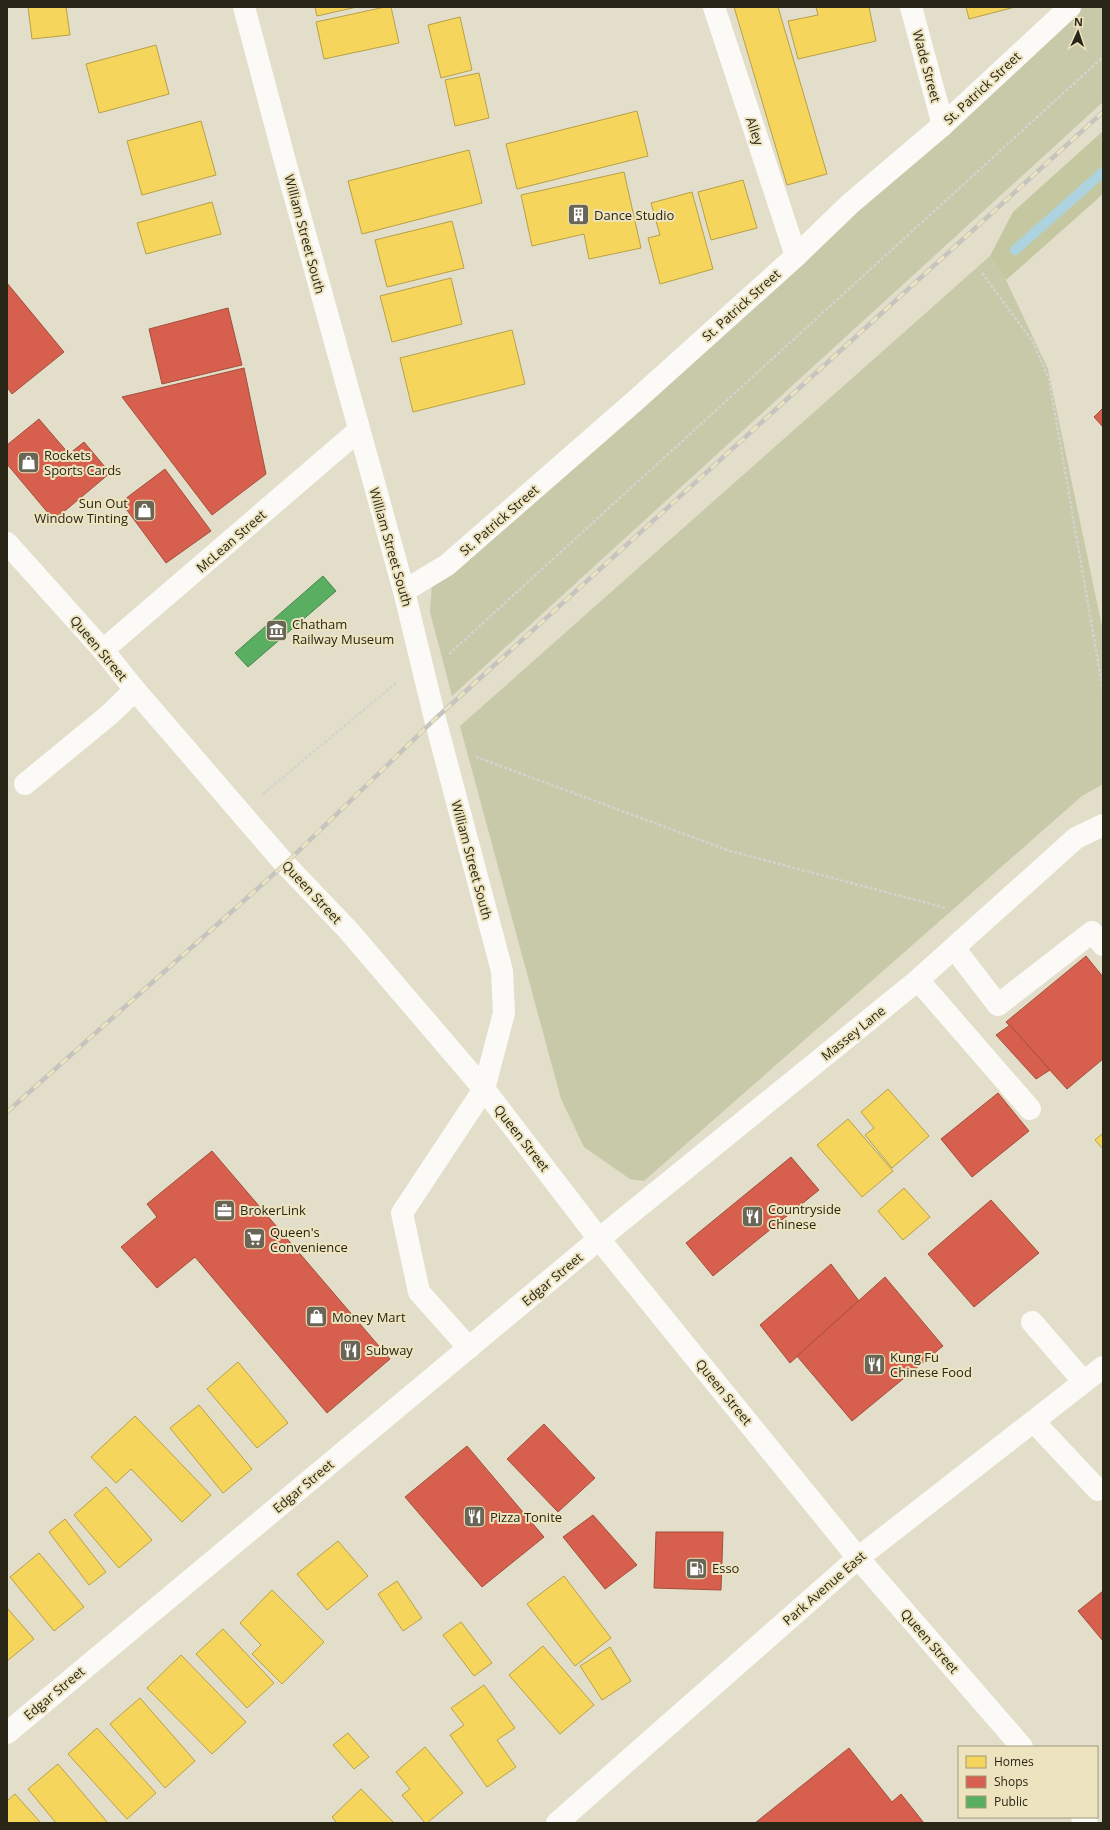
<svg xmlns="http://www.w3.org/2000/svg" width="1110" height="1830" viewBox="0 0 1110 1830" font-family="'Open Sans',sans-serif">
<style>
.green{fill:#c7c9a8}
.forest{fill:#c5c7a1}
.homes{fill:#f6d55c;stroke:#b8a048}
.shops{fill:#d6604d;stroke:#a24f3d}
.public{fill:#5aae61;stroke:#4b854b}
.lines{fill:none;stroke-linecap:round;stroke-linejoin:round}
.stream{stroke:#add3e1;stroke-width:10}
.path{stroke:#d4d3cd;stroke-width:2.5;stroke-dasharray:3 2;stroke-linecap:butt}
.minor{stroke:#fbfaf7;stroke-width:22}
.major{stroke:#fbfaf7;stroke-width:22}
.rail-casing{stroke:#c5c4be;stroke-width:4.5}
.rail{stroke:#ede4bf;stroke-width:3;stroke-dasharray:9;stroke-linecap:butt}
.labels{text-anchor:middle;stroke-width:4;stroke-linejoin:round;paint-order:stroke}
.street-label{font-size:13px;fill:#292618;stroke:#ede4bf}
.poi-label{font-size:13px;fill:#292618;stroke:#ede4bf;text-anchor:start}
</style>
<rect width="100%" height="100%" fill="#e2deca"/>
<g class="green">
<path d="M1060,7H1103V102L452,696L430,612L432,584Z"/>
<path d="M990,256L1006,280L1048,369L1103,631V784L1082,796L644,1181L630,1179L584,1147L561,1099L460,726Z"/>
</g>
<path class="forest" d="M1103,131V194L1006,280L990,256L1013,212Z"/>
<g class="homes">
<path d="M28,7H66L70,35L32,39Z"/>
<path d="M315,7H357L317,16Z"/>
<path d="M385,7H391L399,43L324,59L316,22Z"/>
<path d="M734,7H778L827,174L787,185Z"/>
<path d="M816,7H869L876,41L798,59L788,21L818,15Z"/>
<path d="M966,7H1015L969,19Z"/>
<path d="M460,17L472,70L441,78L428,25Z"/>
<path d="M156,45L169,94L99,113L86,64Z"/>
<path d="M479,73L489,118L455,126L445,80Z"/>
<path d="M637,111L648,156L517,189L506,144Z"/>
<path d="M201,121L216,175L142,195L127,141Z"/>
<path d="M469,150L482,203L362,234L348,181Z"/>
<path d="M624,172L641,248L589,259L584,234L532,246L521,195Z"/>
<path d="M743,180L757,228L711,240L698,192Z"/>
<path d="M692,192L713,269L660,284L648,238L660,235L651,203Z"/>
<path d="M212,202L221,234L146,254L137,223Z"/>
<path d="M452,221L464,268L387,287L375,240Z"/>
<path d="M451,278L462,324L392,342L380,296Z"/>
<path d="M512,330L525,384L413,412L400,358Z"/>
<path d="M888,1089L929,1136L892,1168L865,1135L874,1128L861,1112Z"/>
<path d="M848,1119L893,1171L862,1197L817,1145Z"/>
<path d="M1103,1133V1149L1095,1140Z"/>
<path d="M904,1188L930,1217L903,1240L878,1211Z"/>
<path d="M238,1362L288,1423L257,1448L207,1389Z"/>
<path d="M199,1405L252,1469L223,1493L170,1428Z"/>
<path d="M135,1416L211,1495L182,1522L131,1469L116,1483L91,1457Z"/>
<path d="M106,1487L152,1540L119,1568L74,1515Z"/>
<path d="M65,1519L106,1572L89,1585L49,1532Z"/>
<path d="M338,1541L368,1576L327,1610L297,1574Z"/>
<path d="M39,1553L84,1607L54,1631L10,1577Z"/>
<path d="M564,1576L611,1638L575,1666L527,1604Z"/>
<path d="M397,1581L422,1618L403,1631L378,1594Z"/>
<path d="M272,1590L324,1642L282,1684L252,1654L261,1645L240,1623Z"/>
<path d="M7,1608L34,1639L7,1661Z"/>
<path d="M461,1622L492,1663L474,1676L443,1635Z"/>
<path d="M223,1629L274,1683L247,1708L196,1654Z"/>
<path d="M543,1646L594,1705L560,1734L509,1675Z"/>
<path d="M610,1647L631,1681L602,1700L580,1666Z"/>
<path d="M181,1655L246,1722L212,1754L147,1688Z"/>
<path d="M484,1685L515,1728L497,1740L516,1767L487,1787L450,1735L464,1725L451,1708Z"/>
<path d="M140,1698L195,1761L165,1788L110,1724Z"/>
<path d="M97,1728L156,1793L127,1819L68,1754Z"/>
<path d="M348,1733L369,1757L354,1769L333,1745Z"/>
<path d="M425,1747L463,1793L427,1823H425L402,1795L410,1789L396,1772Z"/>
<path d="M58,1764L108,1823H56L28,1789Z"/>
<path d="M361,1789L394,1823H337L332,1817Z"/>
<path d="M15,1794L41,1823H7V1801Z"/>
</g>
<g class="shops">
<path d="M7,283L64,352L12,394L7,387Z"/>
<path d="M228,308L242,365L162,384L149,329Z"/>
<path d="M244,368L266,474L212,515L122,397Z"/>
<path d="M1103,408V427L1094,417Z"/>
<path d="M39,419L69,454L84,442L110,473L54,520L7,464V445Z"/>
<path d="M165,469L211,531L166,563L121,502Z"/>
<path d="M1086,956L1103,977V1059L1067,1089L1006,1022Z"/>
<path d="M1010,1025L1050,1070L1036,1079L996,1035Z"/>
<path d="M998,1093L1029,1131L972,1177L941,1139Z"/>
<path d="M212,1151L390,1359L327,1413L195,1257L157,1288L121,1247L157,1217L147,1204Z"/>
<path d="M791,1157L819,1190L713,1276L686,1243Z"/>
<path d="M991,1200L1039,1253L974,1307L928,1254Z"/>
<path d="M831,1264L859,1301L790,1363L760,1325Z"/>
<path d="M885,1277L943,1346L852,1421L797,1356Z"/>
<path d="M544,1424L595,1478L558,1512L507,1459Z"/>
<path d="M467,1446L544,1537L482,1587L405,1497Z"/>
<path d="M593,1515L637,1565L605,1589L563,1537Z"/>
<path d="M656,1532H723L721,1590L654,1588Z"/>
<path d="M1103,1591V1641L1078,1611Z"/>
<path d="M849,1748L892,1802L901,1794L924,1823H755Z"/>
</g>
<path class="public" d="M323,576L336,591L248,667L235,653Z"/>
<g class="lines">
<path class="stream" d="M1015,250L1103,172"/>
<g class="path">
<path d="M982,273L1033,342L1049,379L1103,690"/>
<path d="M449,654L1103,57"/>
<path d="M476,757L730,851L946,908"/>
<path d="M263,794L396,683"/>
</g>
<g class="minor">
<path d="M244,7L286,165L404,591L435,719L502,971L504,1013L484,1089L402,1213L419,1292L469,1348"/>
<path d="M714,7L796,256"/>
<path d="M911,7L943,125"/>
<path d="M404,591L447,565L636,400L796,256L851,203L943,125L1070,7"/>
<path d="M103,650L358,431"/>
<path d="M25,784L109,715L135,690"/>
<path d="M954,948L998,1005L1092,932L1103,945"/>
<path d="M918,980L1030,1109"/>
<path d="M1032,1322L1084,1382"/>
<path d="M1034,1422L1098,1490"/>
<path d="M7,1733L599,1239L918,980L1076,838L1103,825"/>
</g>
<g class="major">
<path d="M7,543L103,650L135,690L285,864L348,930L484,1089L599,1239L858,1558L1022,1747"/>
<path d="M1082,1817L1087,1823"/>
<path d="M557,1823L858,1558L1103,1367"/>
</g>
<defs>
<path id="rail" d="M7,1112L285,864L435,719L1103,112"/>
</defs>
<use href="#rail" class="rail-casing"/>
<use href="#rail" class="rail"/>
</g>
<defs>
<symbol id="building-square" viewBox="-11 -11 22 22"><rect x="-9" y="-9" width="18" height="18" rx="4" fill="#6a6656" stroke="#ede4bf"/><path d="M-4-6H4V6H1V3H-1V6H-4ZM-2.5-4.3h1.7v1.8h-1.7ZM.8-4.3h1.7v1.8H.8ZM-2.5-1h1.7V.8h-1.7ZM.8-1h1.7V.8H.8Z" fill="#fff"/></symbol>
<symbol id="shop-square" viewBox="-11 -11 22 22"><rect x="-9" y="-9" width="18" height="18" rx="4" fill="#6a6656" stroke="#ede4bf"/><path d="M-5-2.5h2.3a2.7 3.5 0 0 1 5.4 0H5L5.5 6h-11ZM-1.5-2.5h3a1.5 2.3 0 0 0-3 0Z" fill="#fff"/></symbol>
<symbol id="museum-square" viewBox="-11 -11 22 22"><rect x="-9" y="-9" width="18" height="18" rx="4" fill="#6a6656" stroke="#ede4bf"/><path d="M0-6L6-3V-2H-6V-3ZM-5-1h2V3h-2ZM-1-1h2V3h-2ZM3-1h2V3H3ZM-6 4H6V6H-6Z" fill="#fff"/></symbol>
<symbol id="office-square" viewBox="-11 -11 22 22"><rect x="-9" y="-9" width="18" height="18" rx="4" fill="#6a6656" stroke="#ede4bf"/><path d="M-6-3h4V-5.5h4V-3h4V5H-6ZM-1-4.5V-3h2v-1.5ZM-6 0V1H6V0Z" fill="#fff"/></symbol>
<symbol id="restaurant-square" viewBox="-11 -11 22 22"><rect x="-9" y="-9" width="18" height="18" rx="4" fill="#6a6656" stroke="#ede4bf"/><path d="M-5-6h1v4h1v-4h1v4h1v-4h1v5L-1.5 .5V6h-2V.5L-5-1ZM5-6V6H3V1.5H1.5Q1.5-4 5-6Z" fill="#fff"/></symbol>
<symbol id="supermarket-square" viewBox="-11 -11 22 22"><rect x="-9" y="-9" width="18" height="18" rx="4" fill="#6a6656" stroke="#ede4bf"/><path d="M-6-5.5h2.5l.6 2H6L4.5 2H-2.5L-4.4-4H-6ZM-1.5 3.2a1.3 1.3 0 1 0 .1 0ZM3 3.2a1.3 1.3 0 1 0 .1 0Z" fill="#fff"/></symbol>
<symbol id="fuel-square" viewBox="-11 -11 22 22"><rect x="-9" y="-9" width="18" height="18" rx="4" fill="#6a6656" stroke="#ede4bf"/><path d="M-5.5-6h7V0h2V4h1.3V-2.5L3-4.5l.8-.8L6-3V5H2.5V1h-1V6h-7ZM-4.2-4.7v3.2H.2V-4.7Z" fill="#fff"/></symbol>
</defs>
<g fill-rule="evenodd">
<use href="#building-square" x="566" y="202" width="25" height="25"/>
<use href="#shop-square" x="16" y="450" width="25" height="25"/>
<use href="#shop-square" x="132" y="498" width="25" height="25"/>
<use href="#museum-square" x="264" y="618" width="25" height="25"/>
<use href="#office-square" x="212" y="1198" width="25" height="25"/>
<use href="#restaurant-square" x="740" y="1204" width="25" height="25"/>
<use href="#supermarket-square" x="242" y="1226" width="25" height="25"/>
<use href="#shop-square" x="304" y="1304" width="25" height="25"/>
<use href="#restaurant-square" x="338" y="1338" width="25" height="25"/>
<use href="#restaurant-square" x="862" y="1352" width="25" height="25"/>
<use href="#restaurant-square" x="462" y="1504" width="25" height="25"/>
<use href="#fuel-square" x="684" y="1556" width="25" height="25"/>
</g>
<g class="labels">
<g class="street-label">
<text transform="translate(927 66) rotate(75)" y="5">Wade Street</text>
<text transform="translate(982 88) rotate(-43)" y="5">St. Patrick Street</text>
<text transform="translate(755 131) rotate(72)" y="5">Alley</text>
<text transform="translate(305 234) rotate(75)" y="5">William Street South</text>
<text transform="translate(741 305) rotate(-42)" y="5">St. Patrick Street</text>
<text transform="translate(499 520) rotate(-41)" y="5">St. Patrick Street</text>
<text transform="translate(231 541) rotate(-41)" y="5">McLean Street</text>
<text transform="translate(391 547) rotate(74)" y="5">William Street South</text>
<text transform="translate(99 648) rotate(50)" y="5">Queen Street</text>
<text transform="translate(472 860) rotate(75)" y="5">William Street South</text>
<text transform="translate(312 892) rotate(47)" y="5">Queen Street</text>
<text transform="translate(853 1033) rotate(-39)" y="5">Massey Lane</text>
<text transform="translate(522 1138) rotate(52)" y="5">Queen Street</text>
<text transform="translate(552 1279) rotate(-40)" y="5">Edgar Street</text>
<text transform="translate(724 1392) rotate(51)" y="5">Queen Street</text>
<text transform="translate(303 1486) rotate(-40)" y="5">Edgar Street</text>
<text transform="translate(824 1588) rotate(-41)" y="5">Park Avenue East</text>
<text transform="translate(930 1641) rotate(49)" y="5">Queen Street</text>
<text transform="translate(54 1693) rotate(-40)" y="5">Edgar Street</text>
</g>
<g class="poi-label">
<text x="594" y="220">Dance Studio</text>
<text x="44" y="460">Rockets<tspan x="44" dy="15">Sports Cards</tspan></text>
<text x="128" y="508" text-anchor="end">Sun Out<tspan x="128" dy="15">Window Tinting</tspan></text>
<text x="292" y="629">Chatham<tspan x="292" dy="15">Railway Museum</tspan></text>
<text x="768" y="1214">Countryside<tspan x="768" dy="15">Chinese</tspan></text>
<text x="240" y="1215">BrokerLink</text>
<text x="270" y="1237">Queen's<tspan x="270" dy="15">Convenience</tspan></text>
<text x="332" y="1322">Money Mart</text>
<text x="366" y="1355">Subway</text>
<text x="890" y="1362">Kung Fu<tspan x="890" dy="15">Chinese Food</tspan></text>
<text x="490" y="1522">Pizza Tonite</text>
<text x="712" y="1573">Esso</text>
</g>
</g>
<rect width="1110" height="1830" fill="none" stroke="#292618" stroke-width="16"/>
<rect x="958" y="1746" width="140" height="72" fill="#ede4bf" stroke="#9f987c"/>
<rect x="966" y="1756" width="20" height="12" fill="#f6d55c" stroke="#9f987c"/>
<text x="994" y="1766" font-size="12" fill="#292618">Homes</text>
<rect x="966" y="1776" width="20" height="12" fill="#d6604d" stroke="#9f987c"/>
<text x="994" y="1786" font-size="12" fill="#292618">Shops</text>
<rect x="966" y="1796" width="20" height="12" fill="#5aae61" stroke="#9f987c"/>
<text x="994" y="1806" font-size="12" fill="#292618">Public</text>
<g transform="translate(1078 32) rotate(3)" stroke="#ede4bf" stroke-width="3" paint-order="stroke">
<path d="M0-3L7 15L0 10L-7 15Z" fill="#292618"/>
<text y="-6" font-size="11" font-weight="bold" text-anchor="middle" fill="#292618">N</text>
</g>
</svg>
